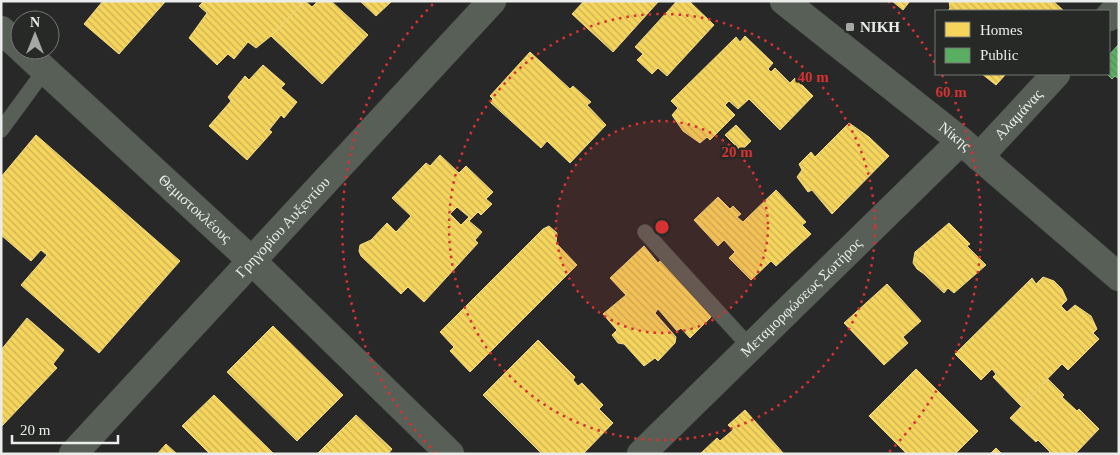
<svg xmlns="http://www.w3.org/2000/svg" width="1120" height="455" viewBox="0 0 1120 455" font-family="Georgia,serif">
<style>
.homes{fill:url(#homes-back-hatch);stroke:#f3dc87;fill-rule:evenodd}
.public{fill:url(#public-back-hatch);stroke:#86c18a}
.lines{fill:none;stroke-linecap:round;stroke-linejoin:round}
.service-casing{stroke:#424442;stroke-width:16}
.minor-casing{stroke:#424442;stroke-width:29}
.service{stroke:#575f57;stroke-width:15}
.minor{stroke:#575f57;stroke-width:28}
.ring{fill:none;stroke:#d73232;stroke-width:2.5;stroke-dasharray:2.5 5}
.poi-dot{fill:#a6a8a6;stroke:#272926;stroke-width:2}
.labels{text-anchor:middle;stroke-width:5;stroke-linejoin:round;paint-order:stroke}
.poi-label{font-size:15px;font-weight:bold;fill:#ebedeb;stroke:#272926;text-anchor:start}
.street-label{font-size:15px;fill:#ebedeb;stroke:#272926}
.centre{fill:#d73232;stroke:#272926;stroke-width:2.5}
.ring-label{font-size:15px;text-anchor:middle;font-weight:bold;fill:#d73232;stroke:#272926;stroke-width:5;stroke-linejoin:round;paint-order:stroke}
</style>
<defs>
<pattern id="homes-back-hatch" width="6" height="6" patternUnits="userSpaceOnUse" patternTransform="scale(1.25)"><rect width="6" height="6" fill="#f6d55c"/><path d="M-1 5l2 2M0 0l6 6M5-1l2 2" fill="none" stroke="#cab256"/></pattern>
<pattern id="public-back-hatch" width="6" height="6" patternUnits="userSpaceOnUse" patternTransform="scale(1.25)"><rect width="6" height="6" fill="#5aae61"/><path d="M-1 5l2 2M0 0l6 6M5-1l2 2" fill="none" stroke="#548f59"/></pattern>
</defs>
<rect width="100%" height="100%" fill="#272827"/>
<g class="homes">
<path d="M103,1H164L165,2L119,54L84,24Z"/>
<path d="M204,1H302L303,3L271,36L256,48L248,42L234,59L228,54L217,65L189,38L207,13L199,6Z"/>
<path d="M305,1L312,7L318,1H331L368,35L322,84L271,36Z"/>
<path d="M360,1H392L376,16Z"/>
<path d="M584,1H659L613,52L572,14Z"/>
<path d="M677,1H689L714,25L667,76L658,68L652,74L637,60L643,54L635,47Z"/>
<path d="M892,1H910L903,10Z"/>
<path d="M949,1H1053L1064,11H948L950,8Z"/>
<path d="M745,36L773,63L768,69L771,72L775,68L790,83L795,78L813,96L780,130L749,99L738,109L729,101L725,105L735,115L710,140L707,137L700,143L683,131L672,115L678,108L671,101L736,37L740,42Z"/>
<path d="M530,52L570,89L573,86L591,102L587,105L606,125L570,163L547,141L541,148L490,102L493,99L490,96Z"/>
<path d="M263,65L285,84L281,88L297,102L284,118L281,115L269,130L272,132L247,160L209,126L231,101L228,97L245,76L249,80Z"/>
<path d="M982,74H1006L996,85Z"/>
<path d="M849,123L869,137L889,156L832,214L812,190L808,192L797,177L802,170L799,164L811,152L815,157Z"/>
<path d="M736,125L751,141L741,151L725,135Z"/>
<path d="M36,135L180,261L99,353L21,285L47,255L41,250L31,261L1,235V177Z"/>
<path d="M440,155L459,173L466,166L493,192L486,199L492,204L481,215L478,212L469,221L482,232L475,240L478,243L424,302L408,287L401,294L361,256L359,251L360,245L371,240L387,223L396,232L411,216L392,198L426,163L430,166ZM457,207L469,217L461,225L450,214Z"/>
<path d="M776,190L806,222L802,225L811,234L776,266L771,261L751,280L729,258L735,252L724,240L718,246L694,220L718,197L730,209L733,206L741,214L737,217L743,222Z"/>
<path d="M949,223L970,244L967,246L986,265L954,293L948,288L944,293L924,274L917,269L913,263L915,252Z"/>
<path d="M549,226L557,233L556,243L577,265L470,372L450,351L454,347L440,332L543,229Z"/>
<path d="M644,246L658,263L664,257L712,316L690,338L681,328L677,331L658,309L655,313L676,337L675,343L658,361L655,358L644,366L624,344L618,343L612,335L617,330L603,314L626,295L610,278Z"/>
<path d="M1043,277L1054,281L1062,289L1067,300L1061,306L1067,312L1075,305L1091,316L1097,329L1093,333L1099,339L1068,370L1062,364L1021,406L993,377L996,374L992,369L981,380L955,354L1032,278L1036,284Z"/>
<path d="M887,284L921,321L903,337L908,343L884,365L844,323Z"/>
<path d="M27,318L64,350L53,364L57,368L1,427V350Z"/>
<path d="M273,326L343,395L297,441L227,372Z"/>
<path d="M538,340L575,377L573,380L578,386L582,383L603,405L599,409L613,423L583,454H542L483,395Z"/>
<path d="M916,369L978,431L955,454H907L869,416Z"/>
<path d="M1048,379L1064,395L1062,397L1077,411L1079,409L1099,429L1075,454H1048L1050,452L1038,440L1036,442L1010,418Z"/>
<path d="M214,395L274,454H210L182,426Z"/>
<path d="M745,410L784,454H700L717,438L720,441L733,430L728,425Z"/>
<path d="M356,415L392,449L388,454H317Z"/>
<path d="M166,444L177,454H157Z"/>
<path d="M996,448L1002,454H990Z"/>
</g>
<path class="public" d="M1119,44V79L1115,76L1112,79L1107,74H1109V55Z"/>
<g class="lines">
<defs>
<g id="service">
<path d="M1,130L45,70"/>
<path d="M645,232L750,347"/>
</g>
<g id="minor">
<path id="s1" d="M784,1L961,141L1119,277"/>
<path d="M1109,17L1119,6"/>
<path d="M1,30L20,47"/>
<path id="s2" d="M23,50L252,261L450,454"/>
<path id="s3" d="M979,157L1056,74"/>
<path id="s4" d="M73,454L492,1"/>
<path id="s5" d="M641,454L961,141"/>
</g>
</defs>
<use href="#service" class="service-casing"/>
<use href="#minor" class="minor-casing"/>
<use href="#service" class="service"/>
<use href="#minor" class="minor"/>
</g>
<circle cx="662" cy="227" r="106" fill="#d73232" fill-opacity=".12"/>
<g class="ring">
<circle cx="662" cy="227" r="106"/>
<circle cx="662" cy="227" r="213"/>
<path d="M436 453A319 319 0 0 1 436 1M888 1A319 319 0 0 1 935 63M942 75A319 319 0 0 1 888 453"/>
</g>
<rect class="poi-dot" x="845" y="22" width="10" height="10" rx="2.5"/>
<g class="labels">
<g class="poi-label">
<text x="860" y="32">ΝΙΚΗ</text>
</g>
<g class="street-label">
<text dy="5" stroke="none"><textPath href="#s3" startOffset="58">Αλαμάνας</textPath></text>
<text dy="5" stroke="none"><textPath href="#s1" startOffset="218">Νίκης</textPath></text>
<text dy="5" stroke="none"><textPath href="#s2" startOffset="234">Θεμιστοκλέους</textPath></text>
<text dy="5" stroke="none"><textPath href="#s4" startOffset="309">Γρηγορίου Αυξεντίου</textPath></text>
<text dy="5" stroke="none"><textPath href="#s5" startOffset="224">Μεταμορφώσεως Σωτήρος</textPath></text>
</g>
</g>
<circle cx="662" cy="227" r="8" class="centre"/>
<g class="ring-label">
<text x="813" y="82">40 m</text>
<text x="951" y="97">60 m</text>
<text x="737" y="157">20 m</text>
</g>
<rect width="1120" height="455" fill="none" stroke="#ebedeb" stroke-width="5"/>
<rect x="935" y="10" width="175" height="65" fill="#272926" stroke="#757775"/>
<rect x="945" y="22" width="25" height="15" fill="#f6d55c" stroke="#757775"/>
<text x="980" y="35" font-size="15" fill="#ebedeb">Homes</text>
<rect x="945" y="48" width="25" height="15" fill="#5aae61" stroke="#757775"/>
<text x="980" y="60" font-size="15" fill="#ebedeb">Public</text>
<g transform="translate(35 35)"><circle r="24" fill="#272926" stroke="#757775"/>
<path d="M0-4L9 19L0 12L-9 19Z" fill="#a6a8a6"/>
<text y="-8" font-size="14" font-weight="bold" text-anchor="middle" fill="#ebedeb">N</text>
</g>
<path d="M12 435v8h106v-8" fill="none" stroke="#ebedeb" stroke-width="2.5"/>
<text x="20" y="435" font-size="15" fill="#ebedeb" stroke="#272926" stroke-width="4" paint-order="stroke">20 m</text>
</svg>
